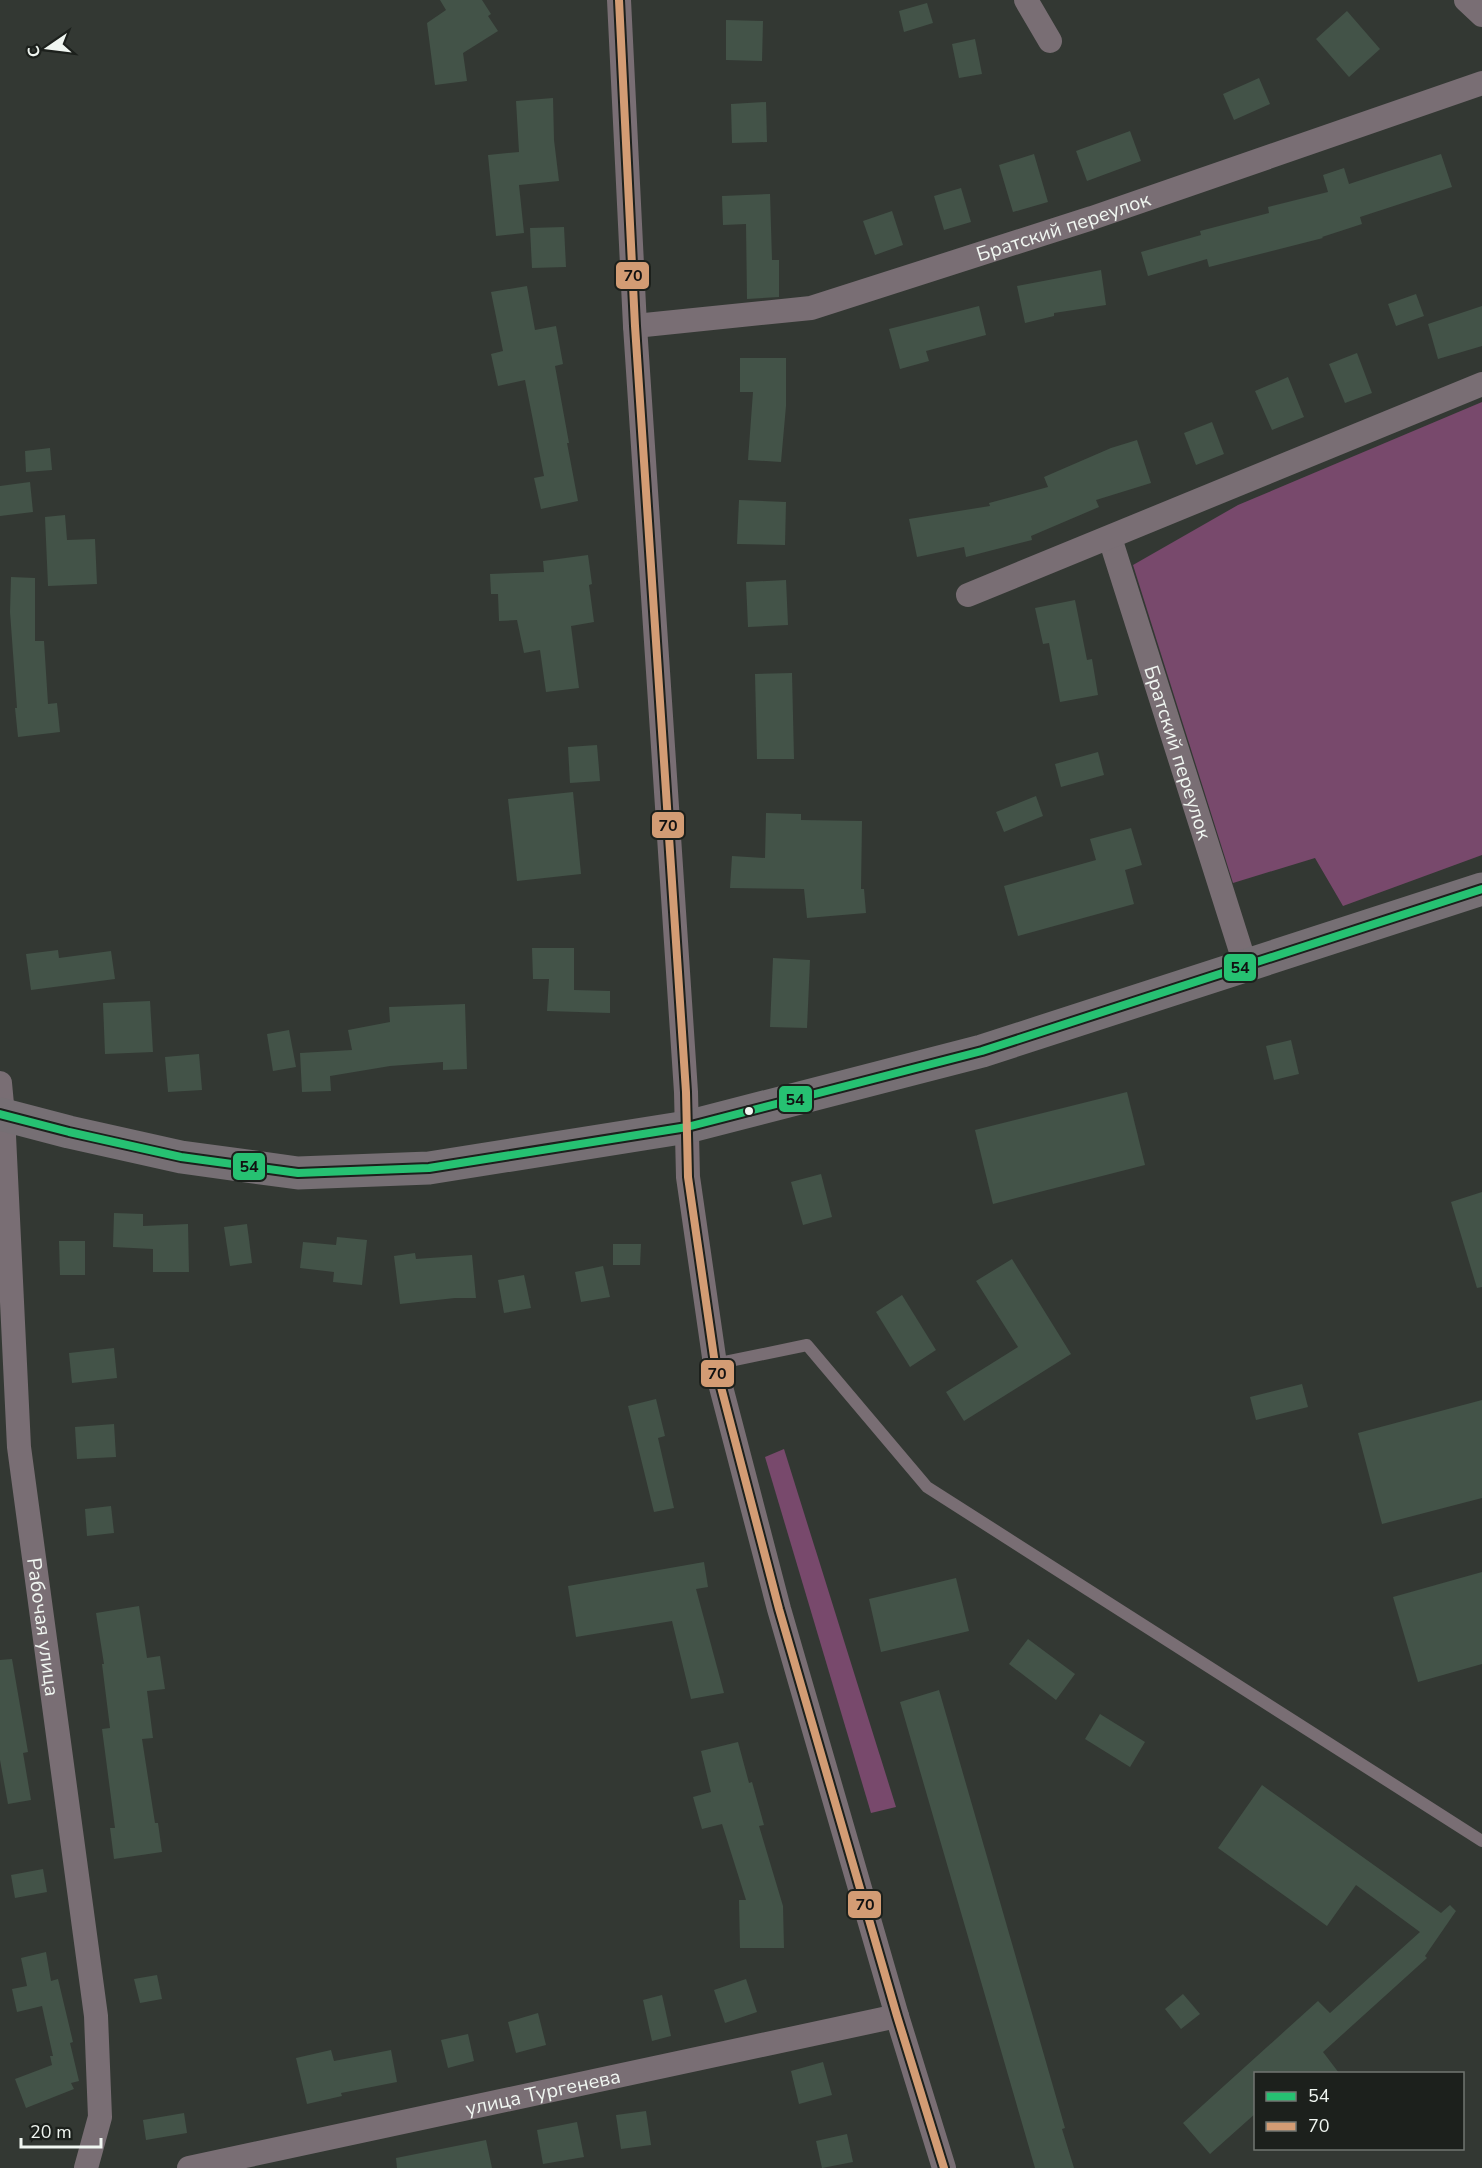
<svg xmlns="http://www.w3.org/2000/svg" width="1482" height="2168" viewBox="0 0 1482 2168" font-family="'Nunito Sans',sans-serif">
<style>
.green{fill:#78496c}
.building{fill:#435348}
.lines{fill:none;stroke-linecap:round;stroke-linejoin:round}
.lane{stroke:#796e74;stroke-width:12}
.street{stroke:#796e74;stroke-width:24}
.primary{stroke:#766f74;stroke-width:33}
.bus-1-casing{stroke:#1c201c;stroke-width:12}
.bus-2-casing{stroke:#1c201c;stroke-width:12}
.bus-1{stroke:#26c172;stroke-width:8}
.bus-2{stroke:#d39c74;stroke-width:8}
.bus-dot{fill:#f0f6f1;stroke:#1c201c;stroke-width:2}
.labels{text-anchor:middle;stroke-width:4.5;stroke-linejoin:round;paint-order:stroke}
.street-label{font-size:20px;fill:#f0f6f1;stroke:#1c201c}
.line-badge{stroke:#1c201c;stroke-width:2}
.pale-badge-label{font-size:16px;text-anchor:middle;font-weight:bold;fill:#111}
</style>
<rect width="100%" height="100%" fill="#333833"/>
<g class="green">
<path d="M1482,402V855L1343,906L1315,858L1233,883L1133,565L1238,505Z"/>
<path d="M784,1449L896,1807L871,1813L765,1457Z"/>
</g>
<g class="building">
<path d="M440,0H482L491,14L488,16L498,31L463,53L467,81L435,85L427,23L446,10Z"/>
<path d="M927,3L933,23L904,32L899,11Z"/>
<path d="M1347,11L1380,49L1349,77L1316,39Z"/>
<path d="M726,20L763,21L762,61L726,60Z"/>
<path d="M975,39L982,74L959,78L952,44Z"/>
<path d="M1259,78L1270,104L1234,120L1223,94Z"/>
<path d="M553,98L554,140L559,181L519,185L524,233L496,236L488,155L519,152L516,101Z"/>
<path d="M766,102L767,142L732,143L731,104Z"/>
<path d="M1130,131L1141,161L1087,181L1076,151Z"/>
<path d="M1034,154L1048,202L1013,212L999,165Z"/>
<path d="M1441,154L1452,187L1360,217L1362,224L1322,237L1323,238L1209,267L1207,259L1148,276L1141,252L1201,235L1200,231L1269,213L1268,207L1328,192L1323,175L1344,168L1349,184Z"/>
<path d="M961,188L971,222L944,230L934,196Z"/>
<path d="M770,194L772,260H779V297L747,299L746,224L723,225L722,196Z"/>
<path d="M892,211L903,245L875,255L863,221Z"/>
<path d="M564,227L566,267L532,268L530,228Z"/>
<path d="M1101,270L1106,305L1054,313V316L1025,323L1017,286Z"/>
<path d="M527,286L535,330L556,326L563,364L555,366L569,443H567L578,501L541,509L534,478L544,476L525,380L498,386L491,354L503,351L491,292Z"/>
<path d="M1416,294L1424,316L1396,326L1388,304Z"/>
<path d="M979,306L986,335L926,351L929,361L900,369L889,329Z"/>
<path d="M1482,306V346L1438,359L1428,324Z"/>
<path d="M1357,353L1372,393L1345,403L1329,364Z"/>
<path d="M740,358H786V406L781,462L748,460L753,392H740Z"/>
<path d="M1288,377L1304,417L1272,430L1255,391Z"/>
<path d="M1212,422L1224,454L1196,465L1184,433Z"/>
<path d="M1137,440L1151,483L1096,500L1099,507L1031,536L1032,540L966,557L964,547L917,557L909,519L990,506L989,503L1048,487L1044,477L1111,448Z"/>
<path d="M50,448L52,470L26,472L25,451Z"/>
<path d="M30,482L33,512L0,516V486Z"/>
<path d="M739,500L786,502L785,545L737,544Z"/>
<path d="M65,515L67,540L95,539L97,584L48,586L45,517Z"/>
<path d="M588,555L592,584L589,585L594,622L571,626L579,688L546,692L540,650L524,653L517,620L499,621L498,594H491L490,574L544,572L543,561Z"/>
<path d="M11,577L35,578V641H44L48,704L57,703L60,732L18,737L15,708H17L10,612Z"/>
<path d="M786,580L788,625L748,627L746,582Z"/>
<path d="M1075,600L1087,660L1092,659L1098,695L1060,702L1049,643L1043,644L1035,608Z"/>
<path d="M792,673L794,759H757L755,674Z"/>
<path d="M597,745L600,781L570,783L568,747Z"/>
<path d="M1098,752L1104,775L1061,787L1055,764Z"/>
<path d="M573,792L581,874L517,881L508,799Z"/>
<path d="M1036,796L1043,816L1004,832L996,812Z"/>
<path d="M766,813L801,814V820L862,821L861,889H864L866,913L807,918L804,889L730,888L732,856L765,858Z"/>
<path d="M1131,828L1142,865L1125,870L1134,904L1018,936L1004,886L1096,860L1090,839Z"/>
<path d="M532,948H574V990L610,991V1013L547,1011L549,979H533Z"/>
<path d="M58,950L59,958L111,951L115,979L31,990L26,954Z"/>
<path d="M773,958L810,960L807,1028L770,1027Z"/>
<path d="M150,1001L153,1052L105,1054L103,1003Z"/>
<path d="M465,1004L467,1069L443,1070V1062L390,1066L330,1076L331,1091L302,1092L300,1053L352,1050L348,1030L390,1022L389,1007Z"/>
<path d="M289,1030L296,1067L273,1071L267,1034Z"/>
<path d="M1291,1040L1299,1074L1274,1080L1266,1046Z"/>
<path d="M199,1054L202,1090L168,1092L165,1057Z"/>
<path d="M1127,1092L1145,1165L993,1204L975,1130Z"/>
<path d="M821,1174L832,1217L803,1225L791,1182Z"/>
<path d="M1482,1192V1287L1477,1288L1451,1202Z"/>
<path d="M114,1213L143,1214V1226L188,1224L189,1272H153V1249L113,1247Z"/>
<path d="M247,1224L252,1263L230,1266L224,1227Z"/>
<path d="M337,1237L367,1240L362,1285L333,1282L334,1272L300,1268L303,1242L336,1245Z"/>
<path d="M59,1241H85V1275H60Z"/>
<path d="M613,1244H641L640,1265H613Z"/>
<path d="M415,1253L416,1259L472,1255L476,1298H455L400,1304L394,1256Z"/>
<path d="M1012,1259L1071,1354L964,1421L946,1392L1018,1347L976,1281Z"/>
<path d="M603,1266L610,1297L581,1302L575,1272Z"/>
<path d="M524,1275L531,1308L504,1313L498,1280Z"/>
<path d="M902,1295L936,1350L910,1367L876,1312Z"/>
<path d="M114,1348L117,1378L72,1383L69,1353Z"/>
<path d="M1302,1384L1308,1407L1256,1420L1250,1397Z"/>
<path d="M656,1399L665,1436L658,1438L674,1508L654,1512L628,1406Z"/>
<path d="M1482,1400V1498L1382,1524L1358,1433Z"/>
<path d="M114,1424L116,1457L77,1459L75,1427Z"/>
<path d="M111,1506L114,1533L87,1536L85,1509Z"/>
<path d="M704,1562L708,1587L696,1589L724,1693L691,1699L672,1621L576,1637L568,1586Z"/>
<path d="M1482,1572V1664L1418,1682L1393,1597Z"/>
<path d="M956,1578L969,1631L881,1652L869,1599Z"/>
<path d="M139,1606L147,1658L160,1656L165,1689L147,1691L153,1738L142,1739L155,1823H158L162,1852L114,1859L110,1828H115L102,1729L110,1728L102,1664H104L96,1613Z"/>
<path d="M1028,1639L1075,1674L1056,1700L1009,1664Z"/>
<path d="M12,1659L28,1752L23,1753L31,1800L8,1804L0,1760V1660Z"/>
<path d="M939,1690L1065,2128L1062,2129L1074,2168H1035L900,1702Z"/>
<path d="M1100,1714L1145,1742L1130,1767L1085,1739Z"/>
<path d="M738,1742L749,1783L752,1782L764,1825L759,1826L783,1906L784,1948H740L739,1900H746L722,1824L702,1829L693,1797L711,1792L701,1751Z"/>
<path d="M1262,1785L1441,1913L1450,1905L1456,1911L1425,1956L1427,1958L1323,2052L1339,2073H1256V2113L1210,2154L1183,2123L1318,2001L1330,2013L1420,1932L1356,1885L1327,1926L1218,1848Z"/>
<path d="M43,1869L47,1892L15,1898L11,1875Z"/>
<path d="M46,1952L51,1981L58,1979L73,2042L70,2043L79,2081L71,2083L74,2089L26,2108L15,2079L52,2065L50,2056H53L42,2006L17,2012L12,1989L27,1986L21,1958Z"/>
<path d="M157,1975L162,1999L140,2003L134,1979Z"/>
<path d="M746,1979L757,2012L725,2023L714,1990Z"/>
<path d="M1183,1994L1200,2014L1181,2029L1165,2009Z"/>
<path d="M662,1995L671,2036L652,2041L643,2000Z"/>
<path d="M538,2013L546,2045L516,2053L508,2022Z"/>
<path d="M468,2034L474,2061L448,2068L441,2040Z"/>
<path d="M331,2050L334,2061L391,2050L397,2082L341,2093L342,2096L307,2104L296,2058Z"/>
<path d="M823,2062L832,2095L799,2104L791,2071Z"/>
<path d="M646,2111L651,2145L621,2149L616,2115Z"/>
<path d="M184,2113L187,2133L146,2140L143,2120Z"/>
<path d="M577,2122L584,2157L543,2164L537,2130Z"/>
<path d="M847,2134L853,2162L822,2168L816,2141Z"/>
<path d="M486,2140L492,2168H397L396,2158Z"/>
</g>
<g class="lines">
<path class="lane" d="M715,1364L807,1345L927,1487L1482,1841"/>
<g class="street">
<path d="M619,0L635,326L686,1092L688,1177L715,1364L779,1609L897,2016L944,2168"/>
<path d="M1026,0L1050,41"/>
<path d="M1466,0L1482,15"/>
<path id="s1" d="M635,326L811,308L1092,218L1482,83"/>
<path id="s2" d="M1110,538L1246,967"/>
<path d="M968,595L1482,384"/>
<path id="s3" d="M0,1083L3,1115L19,1447L96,2016L100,2117L86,2168"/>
<path id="s4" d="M189,2168L897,2016"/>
</g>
<path class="primary" d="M0,1114L69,1132L181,1157L298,1173L429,1168L687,1127L982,1051L1482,889"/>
<defs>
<path id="bus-1" d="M0,1114L69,1132L181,1157L298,1173L429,1168L687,1127L982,1051L1482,889"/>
<path id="bus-2" d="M619,0L635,326L686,1092L688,1177L715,1364L779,1609L897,2016L944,2168"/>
</defs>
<use href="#bus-1" class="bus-1-casing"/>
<use href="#bus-2" class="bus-2-casing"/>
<use href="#bus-1" class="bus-1"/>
<use href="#bus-2" class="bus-2"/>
</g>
<circle class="bus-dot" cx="749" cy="1111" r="5"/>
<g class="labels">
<g class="street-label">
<text dy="7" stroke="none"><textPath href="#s1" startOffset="442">Братский переулок</textPath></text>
<text dy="7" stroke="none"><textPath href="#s2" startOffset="225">Братский переулок</textPath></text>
<text dy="7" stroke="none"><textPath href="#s3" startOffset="546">Рабочая улица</textPath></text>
<text dy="7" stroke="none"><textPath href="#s4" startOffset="362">улица Тургенева</textPath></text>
</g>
</g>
<g class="line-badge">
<rect x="615" y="261" width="35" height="29" rx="6" fill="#d39c74"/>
<rect x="651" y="811" width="34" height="28" rx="6" fill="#d39c74"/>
<rect x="1223" y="953" width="34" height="29" rx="6" fill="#26c172"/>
<rect x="778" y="1085" width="35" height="28" rx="6" fill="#26c172"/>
<rect x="232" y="1152" width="34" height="29" rx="6" fill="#26c172"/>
<rect x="700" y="1359" width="35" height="29" rx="6" fill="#d39c74"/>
<rect x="847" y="1890" width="35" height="29" rx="6" fill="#d39c74"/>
</g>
<g class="pale-badge-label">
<text x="633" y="281">70</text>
<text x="668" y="831">70</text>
<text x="1240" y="973">54</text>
<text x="795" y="1105">54</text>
<text x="249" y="1172">54</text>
<text x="717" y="1379">70</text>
<text x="865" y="1910">70</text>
</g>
<rect x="1254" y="2072" width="210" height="78" fill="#1c201c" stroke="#717671" stroke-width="1.5"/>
<rect x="1266" y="2092" width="30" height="9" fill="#26c172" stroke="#717671" stroke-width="1.5"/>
<text x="1308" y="2102" font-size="18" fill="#f0f6f1">54</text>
<rect x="1266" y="2122" width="30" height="9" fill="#d39c74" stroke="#717671" stroke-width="1.5"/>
<text x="1308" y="2132" font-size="18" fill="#f0f6f1">70</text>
<g transform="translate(48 48) rotate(256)" stroke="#1c201c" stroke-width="4.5" paint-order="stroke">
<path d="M0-4.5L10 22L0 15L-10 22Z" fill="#f0f6f1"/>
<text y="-9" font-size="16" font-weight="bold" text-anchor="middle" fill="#f0f6f1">С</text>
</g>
<path d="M21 2138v9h80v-9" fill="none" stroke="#f0f6f1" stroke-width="3"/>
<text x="30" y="2138" font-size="18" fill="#f0f6f1" stroke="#1c201c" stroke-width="4.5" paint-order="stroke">20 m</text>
</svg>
